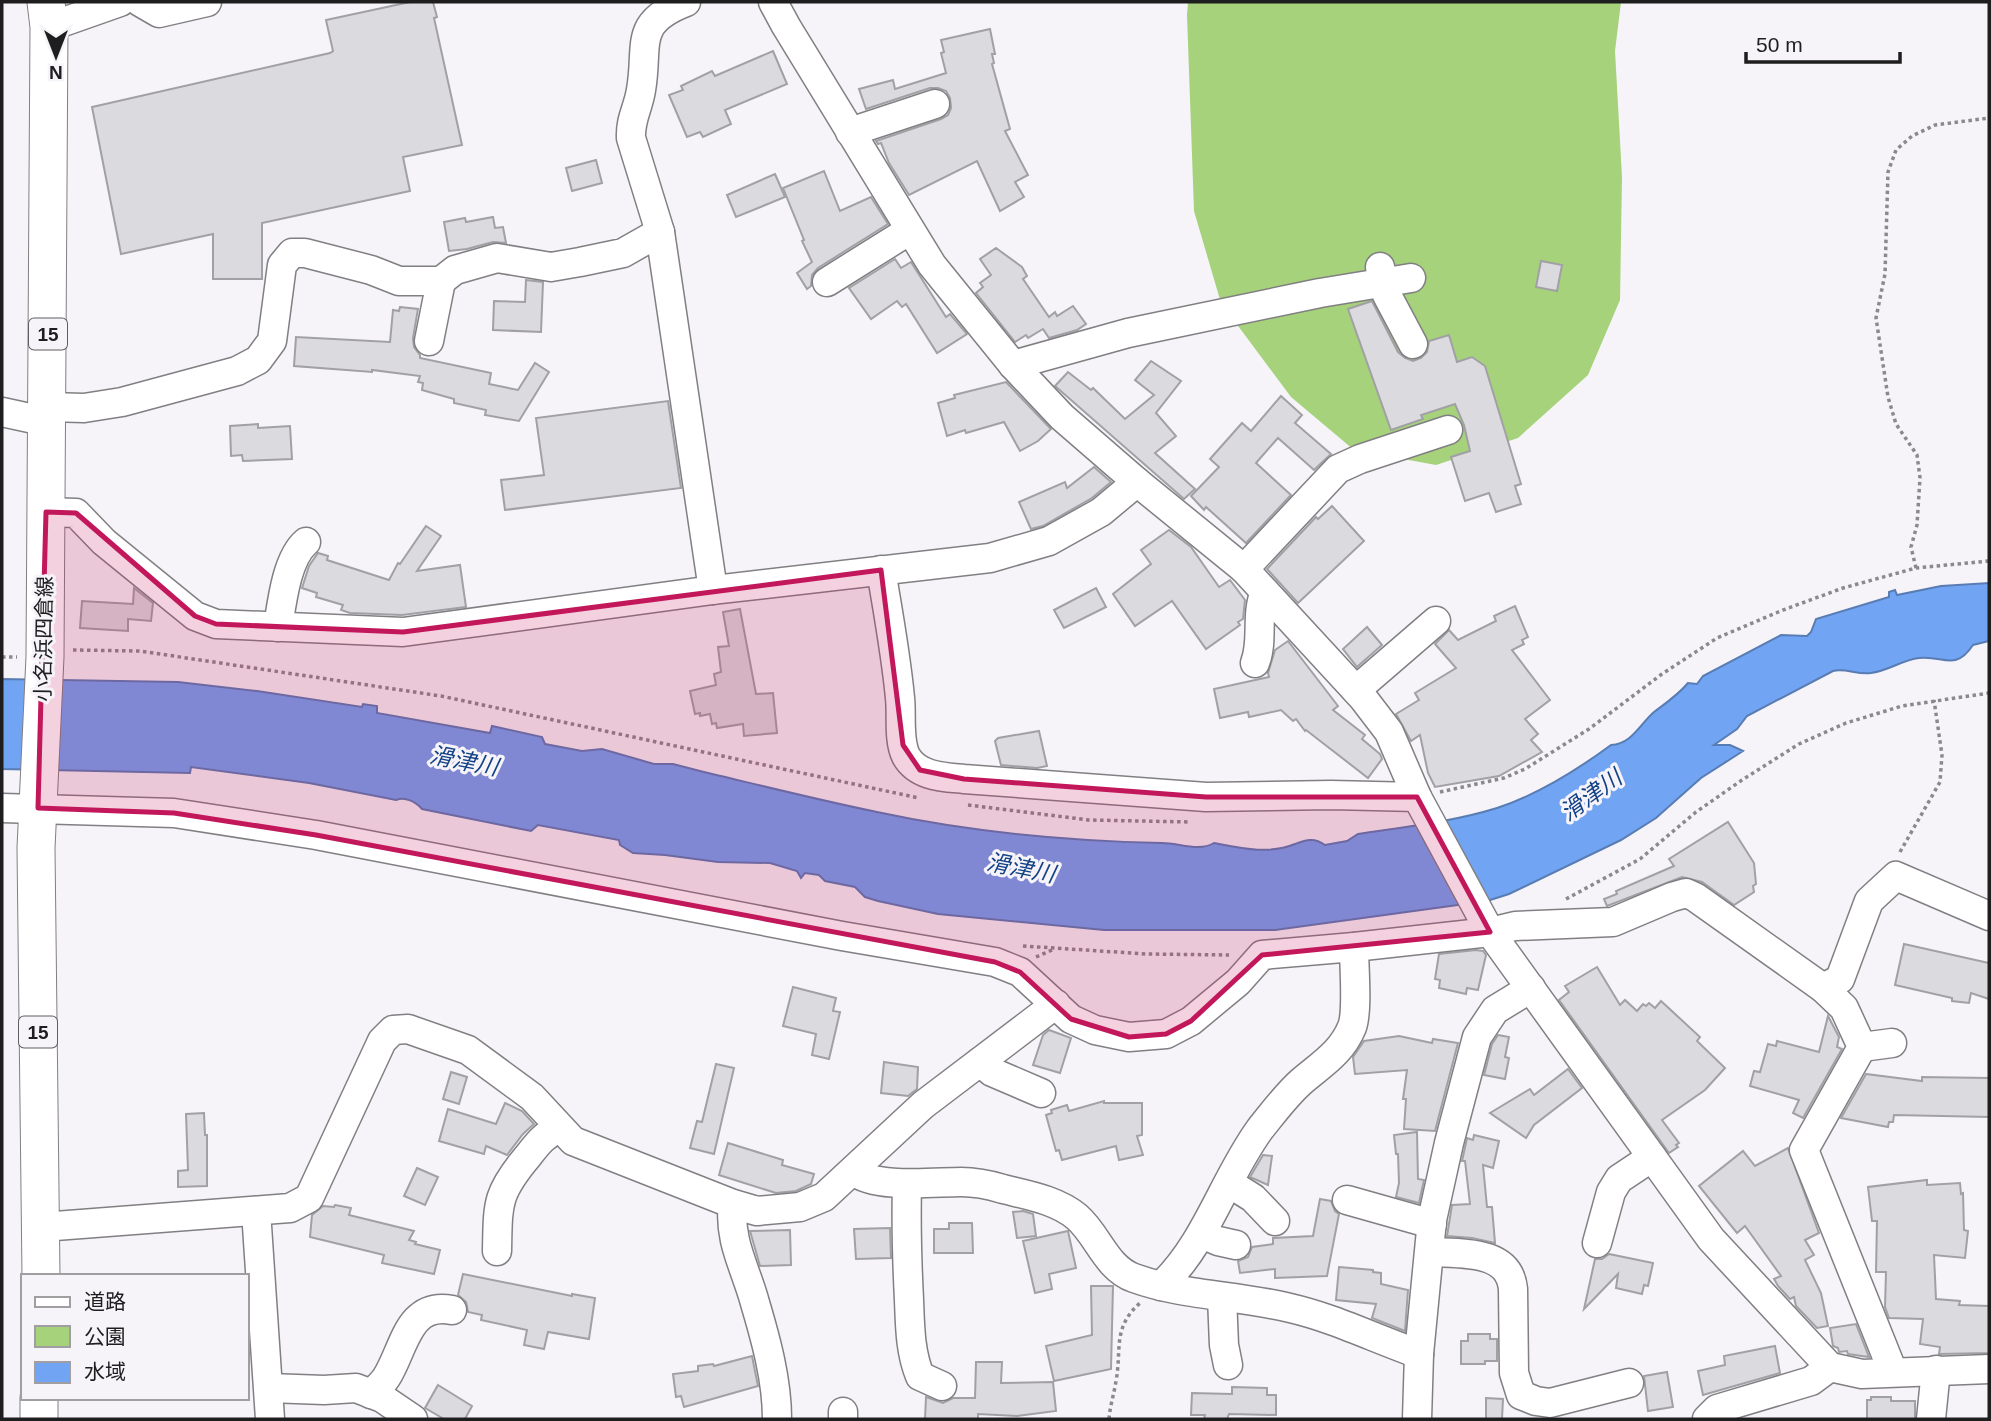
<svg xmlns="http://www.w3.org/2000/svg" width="1991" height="1421" viewBox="0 0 1991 1421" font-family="Helvetica,'Noto Sans JP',sans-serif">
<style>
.green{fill:#a5d27a}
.water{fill:#71a4f2;stroke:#587cb3;stroke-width:2}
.building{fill:#dbdade;stroke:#a1a0a5;stroke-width:2}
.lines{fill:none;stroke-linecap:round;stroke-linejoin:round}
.minor-casing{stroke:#817f83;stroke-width:31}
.major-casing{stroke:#817f83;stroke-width:39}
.path{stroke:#8a898c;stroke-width:3.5;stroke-dasharray:3.5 3.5;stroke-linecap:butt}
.minor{stroke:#fff;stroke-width:28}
.major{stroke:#fff;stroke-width:37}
.marked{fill:#c2185b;fill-opacity:0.2;stroke:#c2185b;stroke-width:5;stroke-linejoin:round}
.labels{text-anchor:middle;stroke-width:6;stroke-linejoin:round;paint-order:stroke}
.shield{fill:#f6f4f8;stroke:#5f5e60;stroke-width:2}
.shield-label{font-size:19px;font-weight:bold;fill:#1e1e1f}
.street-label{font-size:21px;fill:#1e1e1f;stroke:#f6f4f8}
.water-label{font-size:23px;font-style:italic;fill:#144286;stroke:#f6f4f8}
</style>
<rect width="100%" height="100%" fill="#f6f4f8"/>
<path class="green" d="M1188,2H1621L1615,51L1622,177L1620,300L1588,375L1518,438L1436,465L1354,450L1291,397L1221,303L1194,211L1187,15Z"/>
<path class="water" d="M1989,583V641L1973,645C1955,672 1943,655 1919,658C1902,660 1888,671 1871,673C1857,675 1846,668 1833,671L1747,716L1737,729L1714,745H1730L1743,751L1701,778L1656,818L1621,840L1509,894L1487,901L1275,930H1104L938,914L878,901L865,897L855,887L825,881L819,875L805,873L801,878L797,871L770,863L718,862L665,855L633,853L620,845L619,840L538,825L531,831L422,809C416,802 405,796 396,800L309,783L191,767L190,773L2,769V679L178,682L257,691L362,707L363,704L377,706V713L490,733L492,726L542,737L545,744L582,751L602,749L654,764H673L700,771C759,785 818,800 877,812C970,832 1067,841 1162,843C1179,843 1199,852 1214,843C1240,848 1268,855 1295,844C1306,840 1314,837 1325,845L1347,841L1358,834C1404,827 1452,822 1497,808C1537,795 1577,770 1611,745C1632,744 1640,724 1654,712C1666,703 1678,695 1688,683L1697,684L1703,676L1781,635L1807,636L1811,632L1816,619L1889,597V592L1895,590L1897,595L1941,586Z"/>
<g class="building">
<path d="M410,2H433L437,17L434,18L462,145L403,157L410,191L262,223V279H213V234L121,254L92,107L330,53L333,51L326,20Z"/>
<path d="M990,29L995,54H992L994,63L992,64L1010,129L1005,131L1028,175L1015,182L1024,197L1000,211L977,161L909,195L889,163L881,143L878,144L876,141L941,119L948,115L951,108L950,98L946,91L938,88H930L866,109L859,89L893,80L895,89L946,73L941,53L944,52L941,40Z"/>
<path d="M773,51L787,84L725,110L731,124L703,137L700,132L687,137L669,95L683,90L681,86L712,71L715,76Z"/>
<path d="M596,160L602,183L572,191L566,168Z"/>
<path d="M824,171L840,211L871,197L888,224L818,268L812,275L811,286L807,289L797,273L812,262L802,241L804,240L783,188Z"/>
<path d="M775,174L785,197L736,217L727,195Z"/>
<path d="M493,217L495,228L503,227L506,243L493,242L467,249L449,251L444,222L465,218L466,222Z"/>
<path d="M996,248L1022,267L1027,276L1023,279L1049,317L1055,312L1057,316L1073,306L1086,324L1077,330L1049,338L1043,329L1028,338L1026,335L1015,342L976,293L983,287L980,283L991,275L980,259Z"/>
<path d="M895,259L901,268L911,262L946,317L950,314L967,334L937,353L906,304L902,307L897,301L871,319L849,288Z"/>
<path d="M1541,261L1562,265L1557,291L1536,287Z"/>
<path d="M526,280L543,282L541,332L493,330L494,301L525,302Z"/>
<path d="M1372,301L1398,352L1405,358L1413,361L1421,358L1427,352L1429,341L1449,335L1457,362L1472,357L1485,366L1521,484L1515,486L1521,504L1496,512L1489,493L1465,501L1451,457L1470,451L1464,425L1455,404L1421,415L1423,419L1391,430L1348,309Z"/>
<path d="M400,307L418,309L413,338L414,347L420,355V358L491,373L489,384L518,390L535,363L549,372L519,421L485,415L486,410L454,403V399L422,390L423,383L418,382L420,376L372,370V372L294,366L296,337L390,342L393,310L399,311Z"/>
<path d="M1151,361L1181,381L1156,413L1176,436L1155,453L1195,489L1184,499L1055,386L1068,372L1091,390L1093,388L1125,419L1154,395L1135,380Z"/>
<path d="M1006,382L1051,429L1038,441L1020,451L1004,422L966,433L965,430L947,436L938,403L955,398L954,395Z"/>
<path d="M1281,396L1302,415L1295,423L1331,454L1314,470L1278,438L1256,463L1291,495L1246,543L1206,507L1204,510L1191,496L1219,467L1210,459L1242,423L1251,431Z"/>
<path d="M668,401L681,488L505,510L501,480L544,475L536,418Z"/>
<path d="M258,424V428L290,426L292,459L243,461L242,455L231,456L230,426Z"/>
<path d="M1094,467L1111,482L1092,498L1043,526L1031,529L1019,502L1065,482L1067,488Z"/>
<path d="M1332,506L1364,541L1298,603L1267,569L1316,517L1318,519Z"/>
<path d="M426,526L441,536L417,571L460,565L466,607L402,615L350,613L341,610L343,605L316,597L317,593L302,588L309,566L318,553L328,556L327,560L389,580L398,563L400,564Z"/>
<path d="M1169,530L1191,547L1219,587L1230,580L1245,600L1243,619L1238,622L1240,625L1206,649L1172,601L1135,626L1113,594L1151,564L1141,550Z"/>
<path d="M134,588L153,603L151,621L128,619V631L80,628L82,601L133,604Z"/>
<path d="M1096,588L1106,607L1064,628L1054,610Z"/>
<path d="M1515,606L1528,637L1522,640L1524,644L1512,650L1550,700L1525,719L1538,734L1531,740L1542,752L1499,776L1435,787L1428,773L1420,735L1411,741L1396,714L1419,700L1415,693L1456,668L1435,644L1449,630L1458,640L1496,621L1494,616Z"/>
<path d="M740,609L756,694L773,693L777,733L744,736L743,724L717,728L716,723L712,724L710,714L700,716V713L695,714L690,691L716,685L714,674L721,672L718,647L729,646L723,612Z"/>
<path d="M1367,627L1382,645L1357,667L1343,649Z"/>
<path d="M1288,641L1338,706L1333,710L1365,735L1362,739L1380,754L1382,759L1368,778L1306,730L1305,731L1296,719L1293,721L1281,710L1249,717L1248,712L1220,718L1214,689L1269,677L1268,673L1275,650Z"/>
<path d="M1039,731L1047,766L1037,768L1001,765L995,741L998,738Z"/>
<path d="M1728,822L1754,863L1756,884L1753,886L1754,892L1734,905L1702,882L1682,877L1607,906L1604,899L1617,894L1616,891L1674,866L1669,859Z"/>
<path d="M1904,944L1989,963V999L1971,993L1969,1003L1952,1001V998L1895,985Z"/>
<path d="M1476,950L1483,951L1486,955L1478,990L1467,988L1466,994L1439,988L1440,980L1435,979L1439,954Z"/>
<path d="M1597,967L1620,1005L1625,1000L1637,1011L1643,1004L1646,1006L1649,1003L1655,1008L1661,1001L1700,1037L1697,1041L1725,1068L1705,1090L1662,1120L1679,1143L1676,1145L1678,1147L1669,1153L1559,1000L1569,992L1565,986Z"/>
<path d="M793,987L836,998L833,1011L840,1012L829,1059L812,1055L816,1034L783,1026Z"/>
<path d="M1828,1016L1839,1037L1837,1047L1842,1049L1803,1118L1793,1113L1799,1100L1750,1086L1754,1071L1760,1072L1768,1044L1776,1046L1777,1041L1819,1052Z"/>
<path d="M1049,1030L1071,1038L1060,1073L1033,1065L1043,1035Z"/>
<path d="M1498,1035L1509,1037L1505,1057L1509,1058L1505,1079L1484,1075L1492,1044Z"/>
<path d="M1399,1036L1432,1043L1433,1039L1458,1043L1435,1131L1404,1129L1406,1099H1403L1407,1070L1355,1074L1353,1057L1364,1041Z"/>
<path d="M884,1062L918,1067L917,1089L908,1096L881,1093Z"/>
<path d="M716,1064L734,1068L714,1154L690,1148L697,1121L702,1122Z"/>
<path d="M1568,1069L1582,1088L1534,1125L1526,1138L1490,1113L1530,1089L1534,1095Z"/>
<path d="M451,1072L467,1077L459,1104L443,1099Z"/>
<path d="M1866,1074L1922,1081V1077L1989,1078V1117L1894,1115L1893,1122H1889L1888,1127L1841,1118Z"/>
<path d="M1104,1101V1103H1142V1135L1137,1136L1143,1155L1119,1160L1116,1146L1062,1160L1059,1150L1056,1151L1046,1115L1052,1113L1051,1110L1067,1105L1069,1111Z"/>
<path d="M505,1103L522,1111L534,1124L523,1134L507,1155L486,1146L484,1154L439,1141L448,1109L496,1124Z"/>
<path d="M204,1113L205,1135H207V1186L178,1187V1171L188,1170L186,1114Z"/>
<path d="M1417,1132L1418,1179L1424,1180L1419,1203L1396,1197L1399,1183L1398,1154H1396L1394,1135Z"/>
<path d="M1474,1135L1499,1141L1493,1168L1483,1165L1487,1207H1492L1495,1243L1472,1238L1447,1236L1452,1205L1470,1204L1465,1161H1462L1467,1138L1473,1140Z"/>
<path d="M728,1143L783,1160L782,1165L814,1174L811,1184L796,1191L776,1193L719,1175Z"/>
<path d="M1788,1148L1819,1233L1805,1240L1814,1255L1805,1260L1821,1293L1828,1326L1817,1328L1796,1306L1794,1297L1790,1299L1778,1286L1774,1279L1781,1276L1745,1226L1737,1233L1699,1186L1743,1151L1755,1166Z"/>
<path d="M1263,1155L1272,1156L1268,1185L1250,1177Z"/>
<path d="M417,1168L438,1177L425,1205L404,1196Z"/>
<path d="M1927,1180V1185L1960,1183L1961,1194L1963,1193L1964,1230L1968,1231L1965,1258L1934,1255L1936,1299L1960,1301L1959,1305L1989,1306V1353L1939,1354L1940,1347L1920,1344L1923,1319L1889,1318L1885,1307L1886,1272H1876L1877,1221H1872L1868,1187Z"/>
<path d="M1320,1199L1331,1201L1335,1211L1339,1214L1327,1276L1275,1278V1269L1240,1273L1238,1261L1248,1257L1252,1247L1273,1244V1238L1313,1236Z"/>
<path d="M335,1205L351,1208L349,1215L414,1231L409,1240L416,1242L415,1244L440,1250L434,1274L382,1263L384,1255L310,1237L312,1215L323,1206L334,1207Z"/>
<path d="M1023,1211L1033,1214L1036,1236L1017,1238L1013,1212Z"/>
<path d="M949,1223H972L973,1253H934V1229H949Z"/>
<path d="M890,1228L891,1258L856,1259L854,1229Z"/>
<path d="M790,1230L791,1265L760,1266L750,1231Z"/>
<path d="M1068,1231L1076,1268L1049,1274L1052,1289L1035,1293L1023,1241Z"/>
<path d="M1609,1254L1653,1263L1648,1286L1644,1285L1642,1294L1616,1288L1618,1274L1584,1309L1595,1259H1602Z"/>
<path d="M1339,1267L1373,1270V1272L1381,1273V1284L1408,1290L1405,1331L1372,1318L1376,1304L1336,1300Z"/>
<path d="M463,1274L572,1296V1294L595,1298L589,1339L548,1332L544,1349L524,1345L527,1330L481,1320L482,1315L468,1312L466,1302L458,1295Z"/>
<path d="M1091,1286H1113L1111,1369L1054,1381L1046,1346L1092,1335Z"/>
<path d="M1856,1324L1869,1357L1848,1354L1847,1351L1839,1352L1838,1348L1833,1346L1830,1328Z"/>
<path d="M1468,1334H1490V1339H1497V1361H1485V1364H1461V1341H1468Z"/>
<path d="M1775,1346L1780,1373L1703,1395L1698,1371L1725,1365L1724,1356Z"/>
<path d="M752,1356L758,1386L684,1407L681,1396L676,1397L673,1374L698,1371V1366L713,1364L714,1366Z"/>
<path d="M976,1362H1002L1001,1383L1053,1382L1056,1411L1017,1416L978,1414V1419H925L926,1397L943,1403L953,1398H975Z"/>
<path d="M1667,1372L1673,1407L1648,1411L1644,1376Z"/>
<path d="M438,1385L472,1406L465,1419H444L425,1408Z"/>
<path d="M1232,1387L1267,1388V1395H1276V1415L1229,1414L1227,1419H1204L1205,1415H1191L1192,1393L1232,1394Z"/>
<path d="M1871,1397H1891V1401H1915V1419H1867V1400H1871Z"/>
<path d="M1486,1398L1503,1399L1502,1419H1486Z"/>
</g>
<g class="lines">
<defs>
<g id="minor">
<path d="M140,2L159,13L207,2"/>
<path d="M686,2C632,23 649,45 641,90C638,109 630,119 631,138L660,232L713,590"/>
<path d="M773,2L786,26L932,265L1013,365L1062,417L1137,482L1244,569L1363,698L1389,732L1417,797L1490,932L1711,1239L1830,1367L1862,1374L1989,1369"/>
<path d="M49,27L120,2"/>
<path d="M850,132L935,104"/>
<path d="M1380,267L1387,295L1413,344"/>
<path d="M827,282L910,230"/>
<path d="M429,341L441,281"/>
<path d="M1013,365L1128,333L1320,293L1411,278"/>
<path d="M48,407L84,408L122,402L237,371L258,360L272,341L282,265L292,253H305L371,270L399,281H441L455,270L497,258L551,267L580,262L623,253L660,232"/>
<path d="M2,412L48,422"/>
<path d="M46,512L76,513L104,542L195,616L216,624L403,632L713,590L990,558L1049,541L1101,512L1137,482"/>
<path d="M1244,569L1338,469L1360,459L1448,430"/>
<path d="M881,570C888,612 896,655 900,698C902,715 898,740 906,756C918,777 944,777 964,779L1206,797L1331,795L1417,797"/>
<path d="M278,627C282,601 287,558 306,542"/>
<path d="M1255,663C1264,640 1255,615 1265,592"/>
<path d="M1356,690L1436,621"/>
<path d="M2,808L174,813L316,835L842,936L995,962L1020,972L1071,1019L1095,1030L1129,1037L1166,1034L1191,1021L1238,982L1262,955L1354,947L1490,932L1515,926L1613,922L1672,897L1686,893L1695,897L1823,988L1844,1008L1862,1047L1804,1150L1893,1372"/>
<path d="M1823,988L1840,979L1869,901L1896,876L1989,916"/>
<path d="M1862,1047L1892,1043"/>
<path d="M980,1062L992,1072L1041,1093"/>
<path d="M853,1171C876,1189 933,1182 961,1182C975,1182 990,1185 1003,1189C1027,1195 1057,1200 1077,1217C1098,1235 1106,1268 1134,1278C1184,1296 1238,1295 1290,1308C1334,1318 1376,1339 1419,1354"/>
<path d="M1229,1183L1253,1198L1275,1221"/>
<path d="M907,1184C906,1223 907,1261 909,1300C910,1326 910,1352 920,1376L942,1386"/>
<path d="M1347,1200L1432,1224"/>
<path d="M733,1204C728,1240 746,1269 755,1303C766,1340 777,1380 777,1419"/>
<path d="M256,1211L270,1419"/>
<path d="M42,1227L290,1208L309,1198L382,1041L393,1030L408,1029L468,1050L532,1097L573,1141L733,1204L757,1211L800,1207L824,1197L923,1105L1056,1004"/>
<path d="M1202,1234L1218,1241L1236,1245"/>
<path d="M1597,1243L1611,1192L1619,1179L1652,1157"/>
<path d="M497,1251C498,1204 496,1194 528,1156C538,1143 545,1134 560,1128"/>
<path d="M1430,1252C1461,1254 1509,1249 1513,1289L1514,1373L1521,1395L1536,1401L1550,1403L1629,1383"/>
<path d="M1161,1286C1207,1242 1223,1180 1260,1129C1273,1113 1286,1095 1302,1081C1322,1064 1342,1052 1352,1027C1358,1011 1354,967 1354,947"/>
<path d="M1222,1297L1224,1345L1228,1365"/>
<path d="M269,1388L324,1390L356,1388L382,1398L413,1419"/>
<path d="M371,1394C376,1389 382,1384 386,1378C404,1351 407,1301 452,1310"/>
<path d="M843,1412V1419"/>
<path d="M1417,1419L1419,1354L1432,1220L1449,1143L1477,1037L1495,1010L1531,988"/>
<path d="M1707,1419L1717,1409L1811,1381L1830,1367"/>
<path d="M1931,1419L1936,1370"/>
</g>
<g id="major">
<path d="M41,1276L36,848L45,657L49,27L46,2"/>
<path d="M39,1419V1398"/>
</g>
</defs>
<use href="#minor" class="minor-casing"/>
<use href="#major" class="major-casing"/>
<g class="path">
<path d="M1916,568L1911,547L1917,525L1920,478L1917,455L1896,424L1888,397L1876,318L1885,274L1888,172L1896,150L1912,136L1935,125L1989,118"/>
<path d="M73,650L140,651L441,696L919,798"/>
<path d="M2,657H17"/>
<path d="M1440,792L1504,778L1525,769L1589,729L1662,674L1717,638L1783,610L1843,588L1916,568L1989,561"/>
<path d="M968,805L1089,820L1191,822"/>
<path d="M1900,852L1940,782L1942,755L1934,700"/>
<path d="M1566,899L1640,859L1696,812L1742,780L1799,744L1846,723L1902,706L1989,693"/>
<path d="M1023,946L1147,954L1229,955"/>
<path d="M1036,957L1052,950"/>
<path d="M1109,1419C1110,1406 1114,1394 1116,1381C1122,1349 1112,1328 1140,1303"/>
</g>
<use href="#minor" class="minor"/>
<use href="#major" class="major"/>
</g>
<path class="marked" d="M46,512L76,513L195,616L216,624L403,632L881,570L903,745L920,770L964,779L1206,797H1417L1490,932L1262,955L1191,1021L1166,1034L1129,1037L1071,1019L1020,972L995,962L316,835L174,813L38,808Z"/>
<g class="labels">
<g class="shield">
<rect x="29" y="318.5" width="38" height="31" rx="5"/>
<rect x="19" y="1016.5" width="38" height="31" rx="5"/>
</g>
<g class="shield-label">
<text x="48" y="341">15</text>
<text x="38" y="1039">15</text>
</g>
<g class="street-label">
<text transform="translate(44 639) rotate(-89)" y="7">小名浜四倉線</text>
</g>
<g class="water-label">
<text transform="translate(464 761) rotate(11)" y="8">滑津川</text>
<text transform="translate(1591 795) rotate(-36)" y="8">滑津川</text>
<text transform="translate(1021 868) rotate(11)" y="8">滑津川</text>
</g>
</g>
<rect width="1991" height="1421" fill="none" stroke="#1e1e1f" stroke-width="7"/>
<rect x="21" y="1274" width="228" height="126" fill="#f6f4f8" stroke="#a09ea1" stroke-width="2"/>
<rect x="35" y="1297" width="35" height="10" fill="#ffffff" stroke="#a09ea1" stroke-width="2"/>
<text x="84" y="1309" font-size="21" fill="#1e1e1f">道路</text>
<rect x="35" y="1326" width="35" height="21" fill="#a5d27a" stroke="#a09ea1" stroke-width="2"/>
<text x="84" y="1344" font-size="21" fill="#1e1e1f">公園</text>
<rect x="35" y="1362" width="35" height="21" fill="#71a4f2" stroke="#a09ea1" stroke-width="2"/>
<text x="84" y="1379" font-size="21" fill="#1e1e1f">水域</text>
<g transform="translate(56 56) rotate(180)" stroke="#f6f4f8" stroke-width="5" paint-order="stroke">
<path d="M0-5L12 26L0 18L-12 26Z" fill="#1e1e1f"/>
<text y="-10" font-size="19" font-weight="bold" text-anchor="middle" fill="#1e1e1f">N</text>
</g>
<path d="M1746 52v10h154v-10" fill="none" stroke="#1e1e1f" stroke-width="3.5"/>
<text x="1756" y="52" font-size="21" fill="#1e1e1f" stroke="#f6f4f8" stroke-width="5" paint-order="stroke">50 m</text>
</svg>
